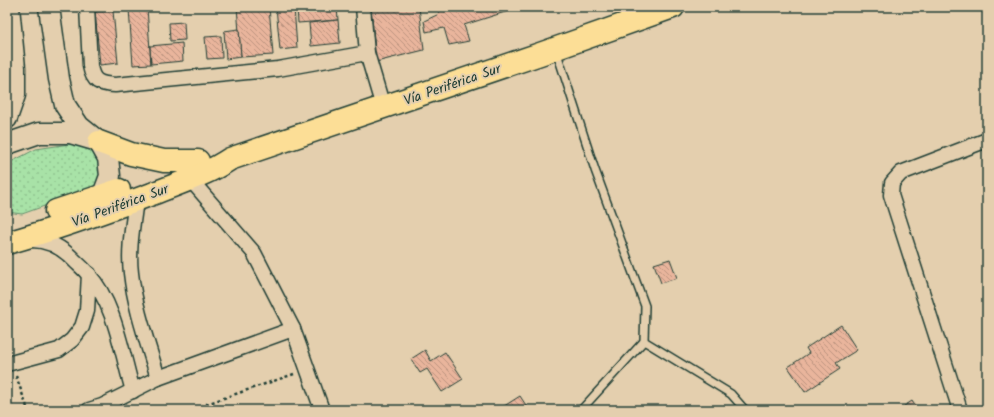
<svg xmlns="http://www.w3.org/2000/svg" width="994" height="417" viewBox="0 0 994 417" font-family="Kalam,sans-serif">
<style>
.grass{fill:url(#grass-dots);stroke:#64906e}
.building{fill:url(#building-back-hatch);stroke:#1f3d34}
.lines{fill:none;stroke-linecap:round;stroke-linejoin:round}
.service-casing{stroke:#1f3d34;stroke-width:10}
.minor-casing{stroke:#1f3d34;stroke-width:17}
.secondary-casing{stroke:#1f3d34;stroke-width:23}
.trunk-casing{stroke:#1f3d34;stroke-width:25}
.path{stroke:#1f3d34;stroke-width:2.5;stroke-dasharray:3 3;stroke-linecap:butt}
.service{stroke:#e4cfae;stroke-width:7}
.minor{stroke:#e4cfae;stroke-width:14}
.secondary{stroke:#e4cfae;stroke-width:20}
.trunk{stroke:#fcde96;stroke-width:22}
.labels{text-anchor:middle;stroke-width:4;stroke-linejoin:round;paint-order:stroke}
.street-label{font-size:14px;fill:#1f3d34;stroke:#e4cfae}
</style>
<defs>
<pattern id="grass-dots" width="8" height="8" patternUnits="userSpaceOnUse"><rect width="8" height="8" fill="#a8e2a7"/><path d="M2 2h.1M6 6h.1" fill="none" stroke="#90c390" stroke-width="1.8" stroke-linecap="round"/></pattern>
<pattern id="building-back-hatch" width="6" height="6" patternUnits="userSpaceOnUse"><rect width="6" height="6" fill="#e9b59c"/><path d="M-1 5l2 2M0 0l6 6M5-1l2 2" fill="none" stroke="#bc9480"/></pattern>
</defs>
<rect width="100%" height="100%" fill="#e4cfae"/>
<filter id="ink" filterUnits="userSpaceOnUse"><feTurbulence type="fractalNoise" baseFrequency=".025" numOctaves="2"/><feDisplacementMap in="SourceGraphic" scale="8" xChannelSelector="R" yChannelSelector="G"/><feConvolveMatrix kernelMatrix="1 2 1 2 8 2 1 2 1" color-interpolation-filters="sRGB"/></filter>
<g filter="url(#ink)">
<path class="grass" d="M76,143L94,147L104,173L96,185L78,194L22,214L7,212V164L36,149Z"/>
<g class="building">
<path d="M237,7H269L273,55L241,57Z"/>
<path d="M276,7H294L297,48L280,50Z"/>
<path d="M311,7H337L338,20L298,23L297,8Z"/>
<path d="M371,7H419L424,50L376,62Z"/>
<path d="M438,7H521L464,25L469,41L449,45L444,28L426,32L424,21L439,14Z"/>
<path d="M147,8L151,64L133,65L129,9Z"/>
<path d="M113,11L118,63L100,65L95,12Z"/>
<path d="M338,20L340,43L311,46L309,23Z"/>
<path d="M184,22L185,40L170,41L169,23Z"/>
<path d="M239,29L241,57L226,59L224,31Z"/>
<path d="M221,36L222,58L207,59L205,37Z"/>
<path d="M182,43L183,61L151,64L150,46Z"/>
<path d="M670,259L677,278L661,283L654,264Z"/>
<path d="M841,325L857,350L836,363L840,369L805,392L788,367L809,353L806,348Z"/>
<path d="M425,350L431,361L445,352L463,379L442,392L427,369L420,373L411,359Z"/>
<path d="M520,396L529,410H498Z"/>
<path d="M912,401L918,410H898Z"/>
</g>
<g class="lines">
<defs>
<g id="service">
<path d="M556,50L595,170L645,306L644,341L581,410"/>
<path d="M644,341L731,394L745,410"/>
</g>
<g id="minor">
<path d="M87,7L90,66C93,82 99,84 115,85L278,69L367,53"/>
<path d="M363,7L367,53L383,107"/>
<path d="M190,179L254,253L293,329L322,410"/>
<path d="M136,200C133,224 128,249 131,273C135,309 148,344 158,378"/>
<path d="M29,240C48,239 63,248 75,261C79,265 84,269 88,274C115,303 122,354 133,391"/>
<path d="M7,364L59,350L72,340L82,327L87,311L89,274"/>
<path d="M89,410L102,406L158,378L293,329"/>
<path d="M960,410L891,195L892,183L901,173L987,140"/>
</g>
<g id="secondary">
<path d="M49,7L59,79L65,105L79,126L99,142L108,158L110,176L98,208"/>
<path d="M7,118L15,95V68L9,7"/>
<path d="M7,144L39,133H70L94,140"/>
</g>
<g id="trunk">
<path d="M99,142L131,154L164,161H198"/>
<path d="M56,211L119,190"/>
<path d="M7,243C56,229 104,212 152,194C179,183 206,175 230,159L540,54L673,7"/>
</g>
</defs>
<use href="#service" class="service-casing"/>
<use href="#minor" class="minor-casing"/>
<use href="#secondary" class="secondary-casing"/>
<use href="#trunk" class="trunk-casing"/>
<g class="path">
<path d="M16,376L28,410"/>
<path d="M189,410L294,374"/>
</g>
<use href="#service" class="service"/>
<use href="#minor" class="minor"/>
<use href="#secondary" class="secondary"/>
<use href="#trunk" class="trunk"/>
</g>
</g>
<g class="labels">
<g class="street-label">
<text transform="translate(452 84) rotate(-19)" y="5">Vía Periférica Sur</text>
<text transform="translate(120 205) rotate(-20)" y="5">Vía Periférica Sur</text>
</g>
</g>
<rect width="994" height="417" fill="none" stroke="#e4cfae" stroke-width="24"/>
<rect x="12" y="12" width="970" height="393" fill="none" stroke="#1f3d34" stroke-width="1.5" filter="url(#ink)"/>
</svg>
